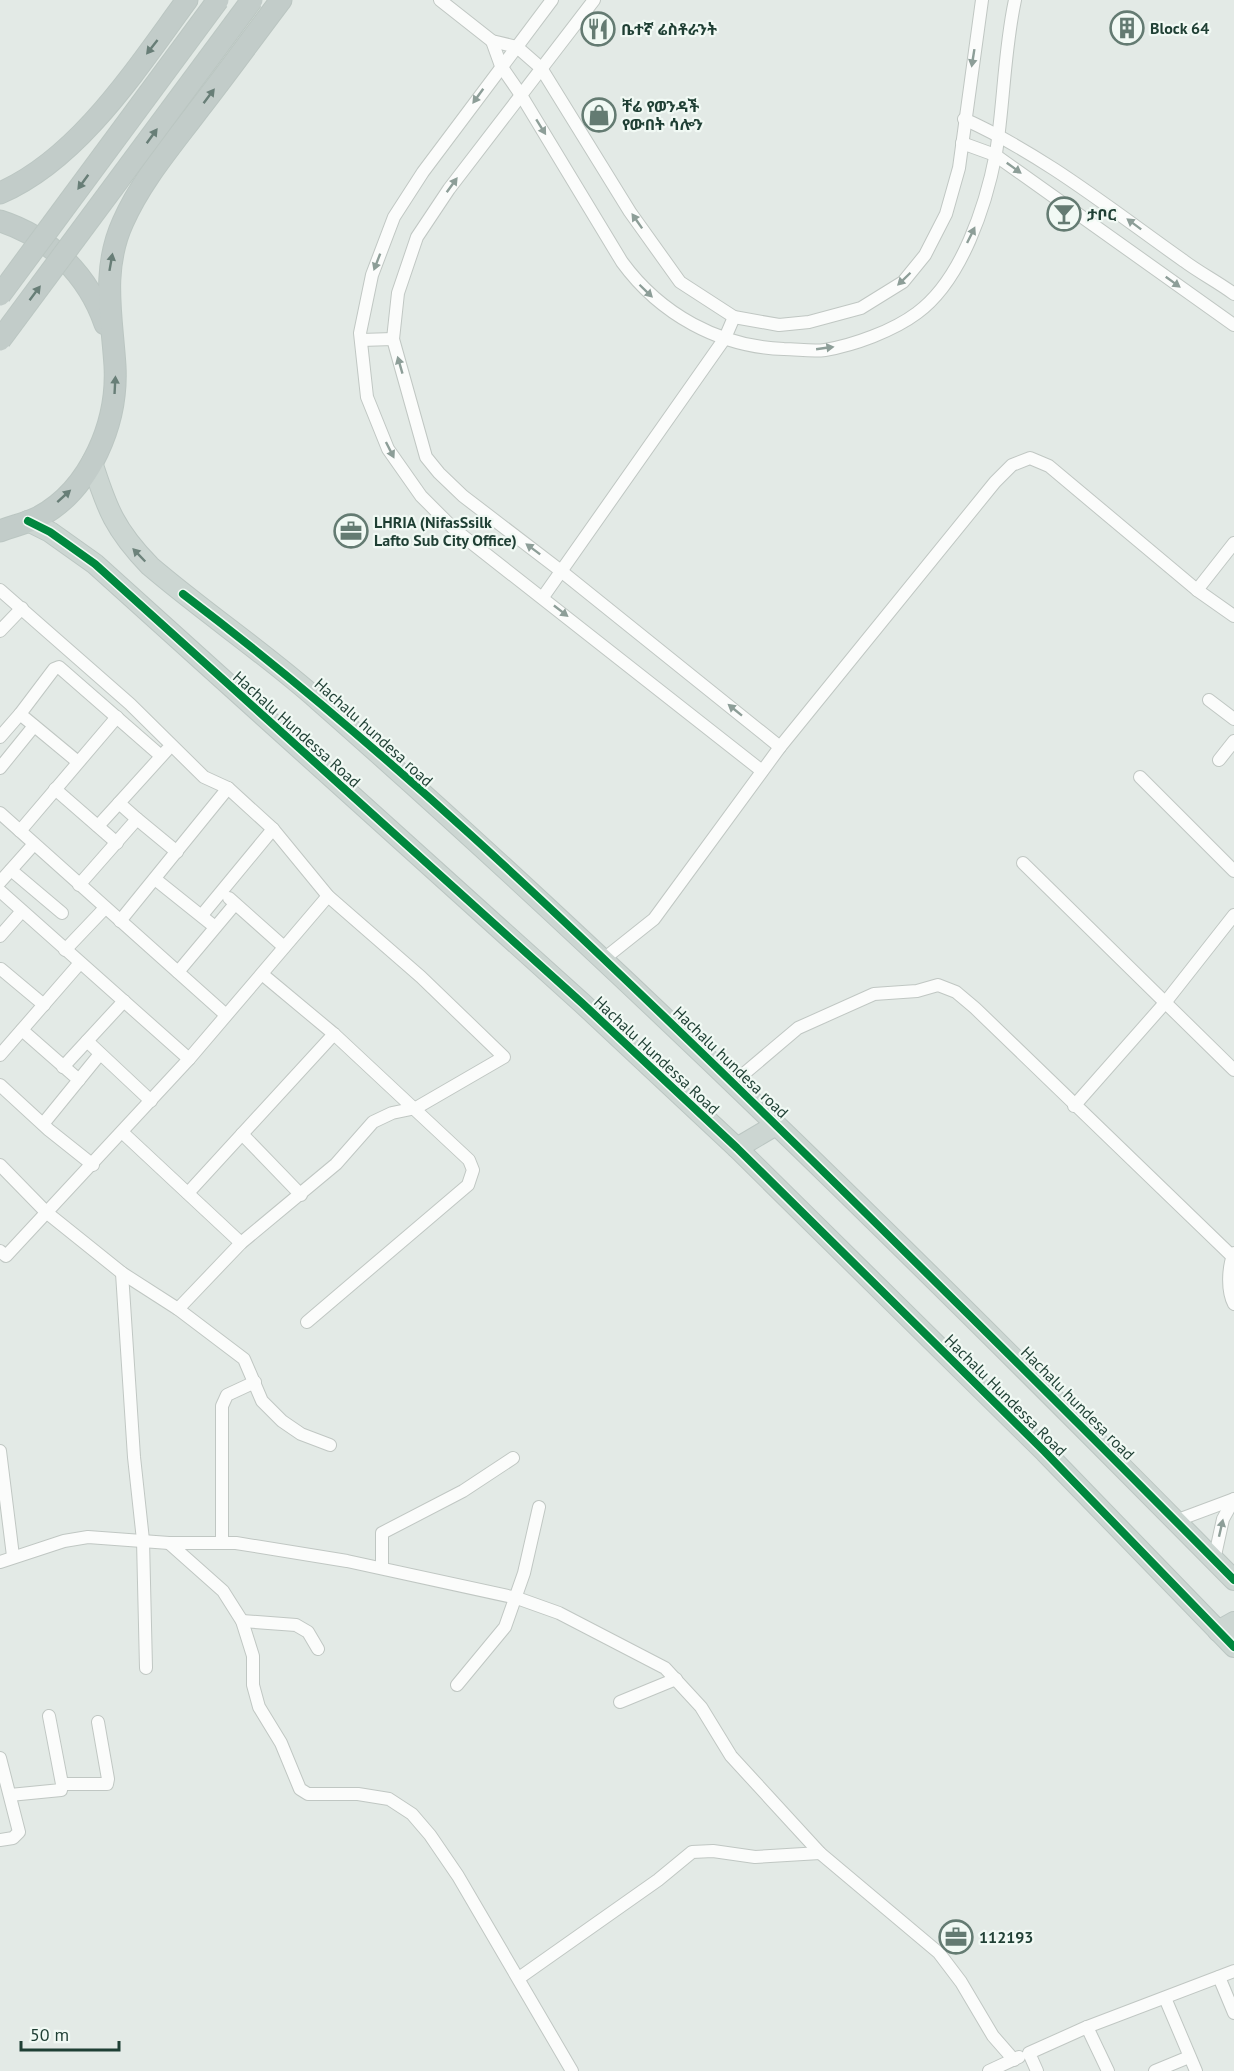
<svg xmlns="http://www.w3.org/2000/svg" width="1234" height="2071" viewBox="0 0 1234 2071" font-family="'PT Sans','Noto Sans Ethiopic',sans-serif">
<style>
.lines{fill:none;stroke-linecap:round;stroke-linejoin:round}
.minor-casing{stroke:#c0c7c3;stroke-width:14}
.primary-casing{stroke:#bbc6c2;stroke-width:22}
.trunk-casing{stroke:#bbc6c2;stroke-width:23}
.minor{stroke:#fbfcfb;stroke-width:12}
.primary{stroke:#ccd6d2;stroke-width:20}
.trunk{stroke:#c2ccc9;stroke-width:21}
.trunk-bridge-casing{stroke:#bbc6c2;stroke-width:23;stroke-linecap:butt}
.trunk-bridge{stroke:#c2ccc9;stroke-width:21}
.cycleway-casing{stroke:#f1f9f4;stroke-width:11}
.cycleway{stroke:#00873e;stroke-width:8}
.oneway{fill:#687e77}
.oneway2{fill:#8d9e98}
.oneway3{fill:#6d837b}
.labels{text-anchor:middle;stroke-width:4.5;stroke-linejoin:round;paint-order:stroke}
.poi-label{font-size:16px;font-weight:bold;fill:#1f3f34;stroke:#f1f9f4;text-anchor:start}
.street-label{font-size:16px;fill:#1f3f34;stroke:#f1f9f4}
</style>
<rect width="100%" height="100%" fill="#e3eae6"/>
<g class="lines">
<defs>
<g id="minor">
<path d="M440,0L492,41L517,47L541,68L630,212L680,282L734,317L779,325L809,322L861,308L903,282L925,255L946,214L959,168L982,0"/>
<path d="M552,0L423,172L394,217L372,275L360,333L367,397L388,449L421,496L454,529L762,771"/>
<path d="M594,0L449,189L417,237L398,293L393,339L426,457L439,473L463,496L561,571L780,747"/>
<path d="M492,41L501,66L521,95L622,262C660,314 719,347 784,349C797,349 812,352 825,350C854,345 893,331 917,313C962,280 986,205 996,153C1004,102 1004,51 1015,0"/>
<path d="M964,119C1044,155 1113,211 1184,261C1200,273 1218,282 1234,294"/>
<path d="M962,143L995,155L1234,325"/>
<path d="M361,340L393,339"/>
<path d="M0,590L130,704L204,777L228,788L273,829L328,896L421,977L504,1057L416,1108L392,1113L373,1122L336,1164L241,1243L178,1309"/>
<path d="M1197,590L1234,543"/>
<path d="M543,597L725,338L734,317"/>
<path d="M0,631L22,608"/>
<path d="M1209,700L1234,719"/>
<path d="M0,737L20,714"/>
<path d="M1219,760L1234,741"/>
<path d="M78,762L20,714L54,669L59,667L161,756"/>
<path d="M0,768L34,726"/>
<path d="M1140,777L1234,871"/>
<path d="M55,789L117,843"/>
<path d="M0,813L226,1015"/>
<path d="M137,819L177,852"/>
<path d="M98,826L119,803"/>
<path d="M20,831L117,717"/>
<path d="M1023,863L1234,1070"/>
<path d="M11,870L62,913"/>
<path d="M155,879L215,927"/>
<path d="M0,882L34,844"/>
<path d="M79,885L137,819L119,803L167,750"/>
<path d="M0,891L189,1059"/>
<path d="M229,898L284,947"/>
<path d="M202,915L273,829"/>
<path d="M120,921L228,788"/>
<path d="M0,936L22,911"/>
<path d="M65,950L105,908"/>
<path d="M605,958L654,919L780,747L995,482L1012,465L1030,458L1049,466L1197,590L1234,616"/>
<path d="M1,969L44,1005"/>
<path d="M178,972L235,904"/>
<path d="M262,974L334,1034L469,1160L473,1170L468,1185L307,1322"/>
<path d="M22,1030L79,1080"/>
<path d="M87,1041L151,1101"/>
<path d="M0,1055L80,963"/>
<path d="M63,1067L124,1001"/>
<path d="M733,1083L798,1028L874,994L917,991L938,985L956,992L975,1008L1234,1258"/>
<path d="M0,1085L49,1130L93,1165"/>
<path d="M1074,1106L1164,1004L1234,915"/>
<path d="M43,1124L100,1054"/>
<path d="M122,1132L241,1243"/>
<path d="M242,1134L301,1195"/>
<path d="M0,1165L46,1212L122,1273L178,1309L244,1359L262,1401L282,1421L301,1434L330,1445"/>
<path d="M188,1193L334,1034"/>
<path d="M0,1251L6,1256L189,1059L328,896"/>
<path d="M1234,1253C1228,1267 1227,1291 1234,1304"/>
<path d="M122,1273L134,1457L143,1540L146,1668"/>
<path d="M0,1451L13,1556"/>
<path d="M1175,1521L1234,1499"/>
<path d="M169,1543L223,1591L242,1621L253,1656V1685L259,1707L281,1743L300,1789L308,1794H358L389,1799L412,1814L430,1835L458,1876L572,2071"/>
<path d="M222,1543V1406L227,1395L255,1382"/>
<path d="M1214,1560L1223,1519L1234,1499"/>
<path d="M0,1562L64,1541L88,1537L169,1543H236L347,1561L517,1598L559,1613L665,1668L701,1707L731,1756L820,1853L939,1953L961,1982L993,2036L1014,2060"/>
<path d="M382,1568V1533L463,1491L513,1458"/>
<path d="M242,1621L296,1625L308,1632L318,1649"/>
<path d="M457,1685L505,1627L524,1573L539,1507"/>
<path d="M620,1702L676,1679"/>
<path d="M0,1758L19,1832L13,1838L0,1840"/>
<path d="M62,1784H107L108,1779L98,1722"/>
<path d="M10,1795L61,1790L62,1784L49,1716"/>
<path d="M1219,1977L1234,2013"/>
<path d="M519,1978L658,1880L692,1852L713,1851L755,1857L820,1853"/>
<path d="M1165,1998L1196,2071"/>
<path d="M1087,2027L1108,2071"/>
<path d="M989,2071L1019,2057"/>
<path d="M1037,2071L1029,2053L1087,2027L1234,1971"/>
<path d="M1155,2071L1189,2057"/>
</g>
<g id="primary">
<path d="M92,462C107,509 115,530 150,566C205,613 265,653 319,701C637,981 937,1279 1234,1580"/>
<path d="M28,521L50,532L95,564L582,1003L737,1148L1045,1452L1234,1647"/>
<path d="M737,1148L776,1125"/>
<path d="M1218,1631L1234,1622"/>
</g>
<g id="trunk">
<path d="M0,193C79,159 137,68 187,0"/>
<path d="M0,221C50,237 88,275 105,324"/>
<path d="M0,531C13,526 27,523 39,517C91,489 118,422 115,366C112,317 101,270 123,222C141,181 172,145 199,109C227,73 253,37 281,0"/>
</g>
</defs>
<use href="#minor" class="minor-casing"/>
<use href="#primary" class="primary-casing"/>
<use href="#trunk" class="trunk-casing"/>
<use href="#minor" class="minor"/>
<use href="#primary" class="primary"/>
<use href="#trunk" class="trunk"/>
<defs>
<g id="trunk-bridge">
<path d="M0,295L218,0"/>
<path d="M0,340L252,0"/>
</g>
</defs>
<use href="#trunk-bridge" class="trunk-bridge-casing"/>
<use href="#trunk-bridge" class="trunk-bridge"/>
<defs>
<g id="cycleway">
<path d="M28,521L50,532L95,564L582,1003L737,1148L1045,1452L1234,1647"/>
<path d="M183,594C381,744 562,917 740,1090C906,1252 1071,1415 1234,1580"/>
</g>
</defs>
<use href="#cycleway" class="cycleway-casing"/>
<use href="#cycleway" class="cycleway"/>
</g>
<defs><path id="oneway-solid" d="M-6-.8H1V-3.2L6.5 0L1 3.2V.8H-6Z" transform="scale(1.5)"/></defs>
<g class="oneway">
<use href="#oneway-solid" transform="translate(152 47) rotate(128)"/>
<use href="#oneway-solid" transform="translate(209 96) rotate(-53)"/>
<use href="#oneway-solid" transform="translate(152 136) rotate(-54)"/>
<use href="#oneway-solid" transform="translate(83 182) rotate(126)"/>
<use href="#oneway-solid" transform="translate(111 262) rotate(-80)"/>
<use href="#oneway-solid" transform="translate(35 293) rotate(-53)"/>
<use href="#oneway-solid" transform="translate(115 385) rotate(-87)"/>
<use href="#oneway-solid" transform="translate(64 496) rotate(-42)"/>
</g>
<g class="oneway2">
<use href="#oneway-solid" transform="translate(973 58) rotate(99)"/>
<use href="#oneway-solid" transform="translate(478 96) rotate(126)"/>
<use href="#oneway-solid" transform="translate(541 127) rotate(58)"/>
<use href="#oneway-solid" transform="translate(1014 168) rotate(36)"/>
<use href="#oneway-solid" transform="translate(452 185) rotate(-54)"/>
<use href="#oneway-solid" transform="translate(637 221) rotate(-125)"/>
<use href="#oneway-solid" transform="translate(1134 224) rotate(-143)"/>
<use href="#oneway-solid" transform="translate(971 235) rotate(-64)"/>
<use href="#oneway-solid" transform="translate(377 262) rotate(111)"/>
<use href="#oneway-solid" transform="translate(904 279) rotate(136)"/>
<use href="#oneway-solid" transform="translate(1173 282) rotate(36)"/>
<use href="#oneway-solid" transform="translate(646 291) rotate(44)"/>
<use href="#oneway-solid" transform="translate(825 348) rotate(-8)"/>
<use href="#oneway-solid" transform="translate(400 365) rotate(-106)"/>
<use href="#oneway-solid" transform="translate(390 450) rotate(63)"/>
<use href="#oneway-solid" transform="translate(533 549) rotate(-143)"/>
<use href="#oneway-solid" transform="translate(561 611) rotate(38)"/>
<use href="#oneway-solid" transform="translate(735 710) rotate(-141)"/>
<use href="#oneway-solid" transform="translate(1221 1528) rotate(-77)"/>
</g>
<use class="oneway3" href="#oneway-solid" transform="translate(139 555) rotate(-134)"/>
<defs>
<symbol id="building-ring" viewBox="-11 -11 22 22"><circle r="9.5" fill="#f1f9f4" stroke="#647b72" stroke-width="1.5"/><path d="M-4-6H4V6H1V3H-1V6H-4ZM-2.5-4.3h1.7v1.8h-1.7ZM.8-4.3h1.7v1.8H.8ZM-2.5-1h1.7V.8h-1.7ZM.8-1h1.7V.8H.8Z" fill="#647b72"/></symbol>
<symbol id="restaurant-ring" viewBox="-11 -11 22 22"><circle r="9.5" fill="#f1f9f4" stroke="#647b72" stroke-width="1.5"/><path d="M-5-6h1v4h1v-4h1v4h1v-4h1v5L-1.5 .5V6h-2V.5L-5-1ZM5-6V6H3V1.5H1.5Q1.5-4 5-6Z" fill="#647b72"/></symbol>
<symbol id="shop-ring" viewBox="-11 -11 22 22"><circle r="9.5" fill="#f1f9f4" stroke="#647b72" stroke-width="1.5"/><path d="M-5-2.5h2.3a2.7 3.5 0 0 1 5.4 0H5L5.5 6h-11ZM-1.5-2.5h3a1.5 2.3 0 0 0-3 0Z" fill="#647b72"/></symbol>
<symbol id="bar-ring" viewBox="-11 -11 22 22"><circle r="9.5" fill="#f1f9f4" stroke="#647b72" stroke-width="1.5"/><path d="M-6-5H6L.8 .8V4.5H3.5V6h-7V4.5H-.8V.8Z" fill="#647b72"/></symbol>
<symbol id="office-ring" viewBox="-11 -11 22 22"><circle r="9.5" fill="#f1f9f4" stroke="#647b72" stroke-width="1.5"/><path d="M-6-3h4V-5.5h4V-3h4V5H-6ZM-1-4.5V-3h2v-1.5ZM-6 0V1H6V0Z" fill="#647b72"/></symbol>
</defs>
<g fill-rule="evenodd">
<use href="#building-ring" x="1108" y="9" width="38" height="38"/>
<use href="#restaurant-ring" x="579" y="10" width="38" height="38"/>
<use href="#shop-ring" x="580" y="96" width="38" height="38"/>
<use href="#bar-ring" x="1045" y="195" width="38" height="38"/>
<use href="#office-ring" x="332" y="512" width="38" height="38"/>
<use href="#office-ring" x="937" y="1918" width="38" height="38"/>
</g>
<g class="labels">
<g class="poi-label">
<text x="1150" y="34">Block 64</text>
<text x="621" y="35">ቤተኛ ሬስቶራንት</text>
<text x="622" y="112">ቸሬ የወንዳች<tspan x="622" dy="18">የውበት ሳሎን</tspan></text>
<text x="1087" y="220">ታቦር</text>
<text x="374" y="528">LHRIA (NifasSsilk<tspan x="374" dy="18">Lafto Sub City Office)</tspan></text>
<text x="979" y="1943">112193</text>
</g>
<g class="street-label">
<text transform="translate(297 729) rotate(42)" y="6">Hachalu Hundessa Road</text>
<text transform="translate(374 732) rotate(42)" y="6">Hachalu hundesa road</text>
<text transform="translate(657 1055) rotate(43)" y="6">Hachalu Hundessa Road</text>
<text transform="translate(731 1062) rotate(44)" y="6">Hachalu hundesa road</text>
<text transform="translate(1006 1395) rotate(45)" y="6">Hachalu Hundessa Road</text>
<text transform="translate(1078 1403) rotate(45)" y="6">Hachalu hundesa road</text>
</g>
</g>
<path d="M21 2041v9h98v-9" fill="none" stroke="#1f3f34" stroke-width="3"/>
<text x="30" y="2041" font-size="18" fill="#1f3f34" stroke="#f1f9f4" stroke-width="4.5" paint-order="stroke">50 m</text>
</svg>
